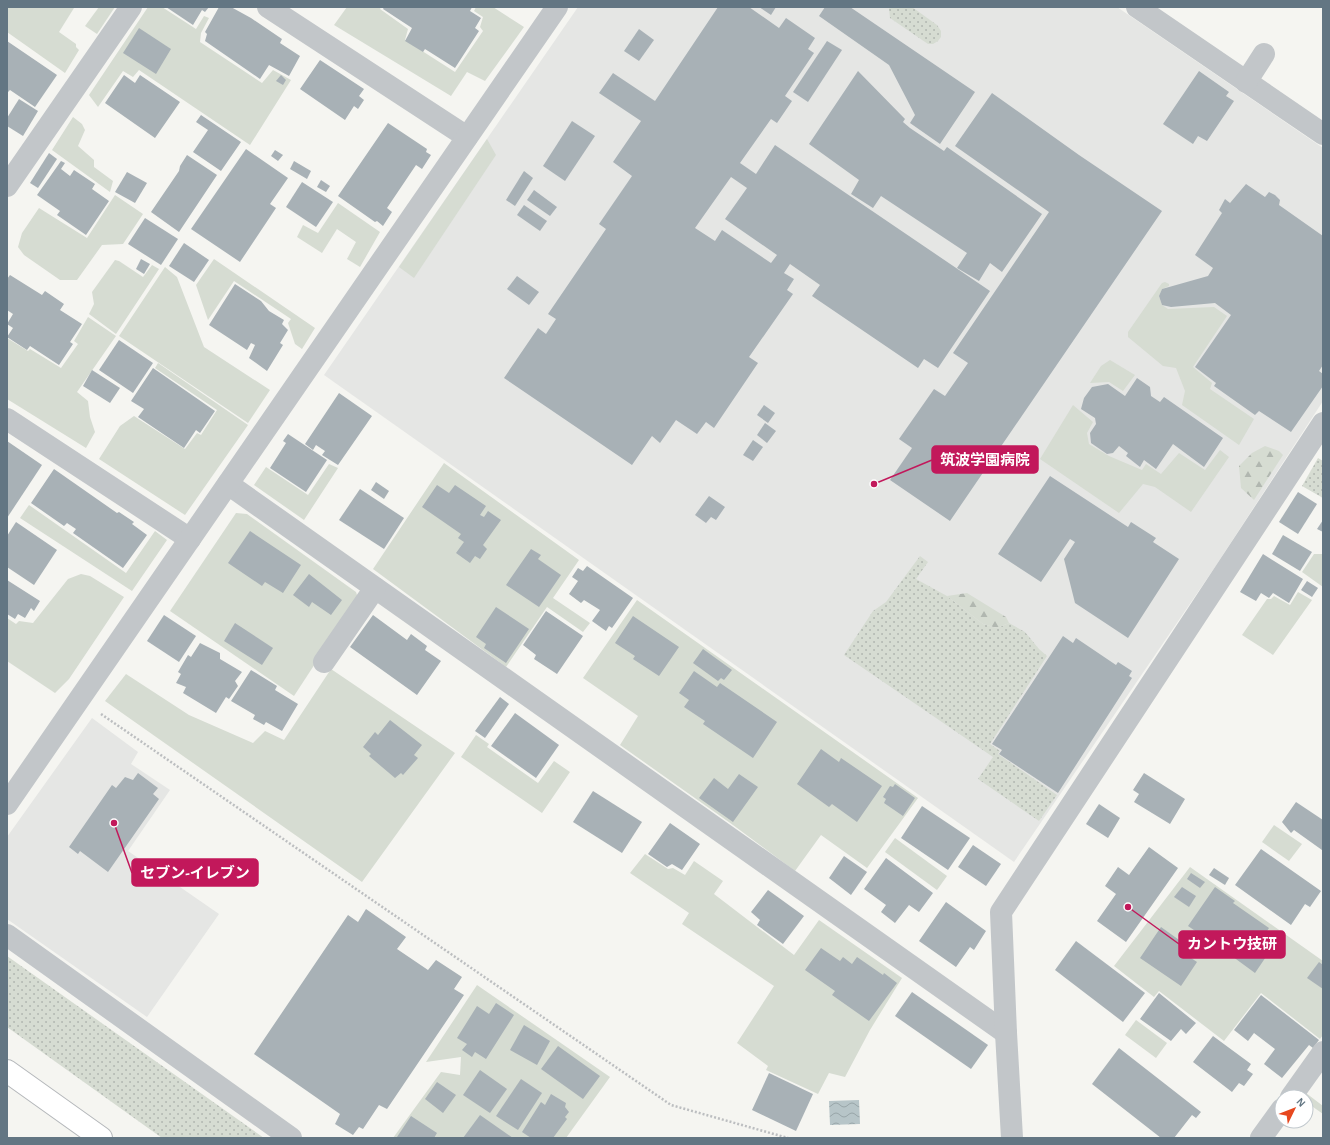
<svg xmlns="http://www.w3.org/2000/svg" width="1330" height="1145" viewBox="0 0 1330 1145" font-family="'Alegreya Sans','Noto Sans JP',sans-serif">
<style>
.built{fill:#e5e6e4}
.grass{fill:url(#grass-dots)}
.forest{fill:url(#forest-firs)}
.green{fill:#d6dcd2}
.water{fill:url(#water-waves)}
.building{fill:#a8b1b6;fill-rule:evenodd}
.lines{fill:none;stroke-linecap:round;stroke-linejoin:round}
.highway-casing{stroke:#b5b8bb;stroke-width:24}
.path{stroke:#bcbec0;stroke-width:2.5;stroke-dasharray:2 2;stroke-linecap:butt}
.minor{stroke:#c2c6c9;stroke-width:22}
.highway{stroke:#fff;stroke-width:22}
.leader{fill:none;stroke:#c2185b;stroke-width:1.5}
.callout-dot{fill:#c2185b;stroke:#fff;stroke-width:1.5}
.callout{fill:#c2185b;stroke:#c2185b;stroke-width:1.5}
.callout-label{font-size:15px;text-anchor:middle;font-weight:bold;fill:#fff}
</style>
<defs>
<pattern id="grass-dots" width="8" height="8" patternUnits="userSpaceOnUse"><rect width="8" height="8" fill="#d6dcd2"/><path d="M2 2h.1M6 6h.1" fill="none" stroke="#b1b7b0" stroke-width="1.8" stroke-linecap="round"/></pattern>
<pattern id="forest-firs" width="22" height="20" patternUnits="userSpaceOnUse"><rect width="22" height="20" fill="#d6dcd2"/><path d="M5 1l3.5 6h-7zM16 11l3.5 6h-7z" fill="#b1b7b0"/></pattern>
<pattern id="water-waves" width="16" height="10" patternUnits="userSpaceOnUse"><rect width="16" height="10" fill="#b7c5c8"/><path d="M0 5q4-4 8 0t8 0" fill="none" stroke="#98a5a8"/></pattern>
</defs>
<rect width="100%" height="100%" fill="#f5f5f1"/>
<g class="built">
<path d="M578,7H1117L1323,148V401L1215,567L1014,862L324,375Z"/>
<path d="M92,718L138,752L131,764L170,790L128,851L219,914L147,1017L7,919V837Z"/>
</g>
<g class="grass">
<path d="M890,7H912L937,25L941,31V37L938,41L933,44H928L890,18L889,9Z"/>
<path d="M1318,458L1323,461V498L1302,486Z"/>
<path d="M920,556L928,562L916,579L947,596L983,624L997,628L1009,623L1025,632L1039,649L1047,656L990,744L1000,751L998,754L1057,795L1039,821L978,779L993,757L844,655L873,611L886,602Z"/>
<path d="M7,956L264,1138H162L7,1027Z"/>
</g>
<g class="forest">
<path d="M1265,446L1279,451L1283,455L1254,500L1241,488L1239,466L1252,453Z"/>
<path d="M967,593L1006,617L1009,623L997,628L983,624L947,596Z"/>
</g>
<g class="green">
<path d="M7,7L74,8L59,32L76,44V47L79,50L65,73L7,32Z"/>
<path d="M99,7H115L97,34L85,26Z"/>
<path d="M148,7H162L196,29L204,16L209,18L201,33L200,42L262,83L273,70L291,80L250,145L139,70L133,77L123,71L98,107L89,95Z"/>
<path d="M347,7H381L380,9L408,29L405,40L455,72L483,31L480,27L483,17L474,11L476,7H493L524,27L485,81L467,72L451,96L334,25Z"/>
<path d="M73,117L82,124L85,130L78,146L94,160V167L113,181L110,192L52,150Z"/>
<path d="M487,139L496,155L414,278L399,267Z"/>
<path d="M115,195L143,214L123,244L102,245L77,280H60L24,255L18,247L22,233L39,208L87,238Z"/>
<path d="M338,203L380,232L360,267L347,259L356,242L337,229L322,253L297,237L303,225L318,233Z"/>
<path d="M214,259L315,328L302,349L295,344L288,323L291,319L234,281L208,320L196,285Z"/>
<path d="M115,260L119,261L143,277L152,265L159,269L116,334L89,314L94,304L92,292Z"/>
<path d="M165,267L177,277L204,347L270,390L248,423L119,336Z"/>
<path d="M1165,282L1169,284V286L1162,289L1159,296L1162,305L1168,309L1214,307L1227,316L1193,367L1212,383L1210,389L1254,419L1239,445L1182,405L1185,391L1176,368L1163,366L1128,337V332L1162,283Z"/>
<path d="M88,317L116,336L77,392L88,401L90,417L95,432L86,448L7,399V338L28,351L30,349L61,368L78,344L74,341Z"/>
<path d="M1110,360L1135,375L1123,391L1109,382L1090,383L1101,366Z"/>
<path d="M158,363L248,425L185,515L99,459L120,426L134,416L185,449L197,433L201,435L217,410L155,368Z"/>
<path d="M1073,405L1093,422L1087,433L1089,444L1109,456L1142,470L1146,464L1161,474L1179,453L1205,470L1220,450L1229,457L1191,512L1155,487L1143,484L1119,513L1040,459Z"/>
<path d="M444,463L579,560L553,598L590,623L583,632L547,607L506,667L373,569Z"/>
<path d="M329,464L338,468L304,520L254,485L266,467L308,495Z"/>
<path d="M29,505L126,573L155,531L167,540L132,591L20,518Z"/>
<path d="M236,513L247,514L356,592L358,598L294,696L170,611Z"/>
<path d="M1314,554H1323V587L1302,572Z"/>
<path d="M81,574L90,576L124,597L69,679L55,693L7,661V618L16,624L19,621L33,623L68,579Z"/>
<path d="M1298,592L1312,600L1273,655L1242,635L1267,599H1271L1274,596L1290,605Z"/>
<path d="M637,600L918,798L867,868L821,835L795,871L733,825L620,745L638,716L583,678Z"/>
<path d="M331,669L455,753L362,882L105,701L126,674L189,715L253,743L265,731L284,740Z"/>
<path d="M476,735L489,744L487,747L538,783L554,761L570,772L542,813L461,757Z"/>
<path d="M1274,825L1302,844L1289,861L1262,842Z"/>
<path d="M895,838L947,876L937,890L885,852Z"/>
<path d="M645,854L668,869L673,868L685,875L694,861L723,881L714,894L794,955L819,920L902,978L870,1030L845,1077L829,1073L818,1094L766,1070L768,1066L737,1043L774,986L682,924L689,913L630,873Z"/>
<path d="M1190,867L1323,961V1035L1320,1039L1261,993L1224,1041L1159,991L1154,997L1114,966Z"/>
<path d="M477,985L610,1077L566,1138H393L441,1072L460,1075L461,1057L426,1062Z"/>
<path d="M1136,1020L1167,1043L1156,1058L1125,1035Z"/>
<path d="M1306,1093L1323,1106V1114L1306,1102V1097H1303Z"/>
</g>
<path class="water" d="M859,1100L860,1124L830,1125L829,1101Z"/>
<g class="building">
<path d="M166,7H209L205,12L202,10L193,25Z"/>
<path d="M219,7H231L251,18L282,39L280,43L300,56L289,76L269,65L260,79L205,41L207,34L205,32Z"/>
<path d="M384,7H472L470,11L481,18L475,28L479,31L455,68L425,49L423,52L405,41L412,28L383,9Z"/>
<path d="M718,7H749L779,28L786,18L815,38L808,49L814,53L785,96L792,101L777,123L771,119L740,163L756,174L775,145L990,291L938,368L924,359L918,368L812,296L820,285L790,264L784,273L794,279L787,290L793,294L749,357L758,363L714,428L706,422L697,434L676,420L660,443L652,436L632,465L504,378L538,328L546,334L556,319L548,314L606,229L599,224L632,176L613,162L641,121L599,93L613,73L655,101ZM731,177L747,188L725,219L777,255L771,263L722,230L715,241L695,228Z"/>
<path d="M759,7H776L771,15Z"/>
<path d="M825,7H850L975,92L940,144L910,123L915,115L889,65L819,16Z"/>
<path d="M139,28L171,49L156,74L123,53Z"/>
<path d="M639,29L654,40L639,61L624,51Z"/>
<path d="M7,41L57,75L35,107L10,90L7,93Z"/>
<path d="M827,41L842,50L808,102L793,92Z"/>
<path d="M320,60L364,89L359,96L364,100L358,109L354,106L345,120L300,89Z"/>
<path d="M858,71L905,119L903,122L910,128L944,151L947,147L1042,214L1002,272L990,263L979,281L957,268L967,253L881,196L873,208L851,194L859,180L809,144Z"/>
<path d="M1199,71L1229,92L1226,96L1234,101L1207,141L1198,136L1193,144L1163,124Z"/>
<path d="M124,75L135,83L140,75L180,102L155,138L105,103Z"/>
<path d="M281,75L286,80L283,85L276,81Z"/>
<path d="M992,93L1079,155L1162,211L950,521L890,480L912,448L899,439L934,389L945,396L968,363L953,353L1049,212L955,146Z"/>
<path d="M19,99L38,111L23,136L7,126V118Z"/>
<path d="M201,115L241,142L221,171L193,152L208,130L196,122Z"/>
<path d="M572,121L595,136L565,181L543,166Z"/>
<path d="M388,123L427,149L426,152L431,155L422,169L416,165L387,208L392,212L383,226L377,221L375,222L338,196Z"/>
<path d="M246,149L288,178L270,204L276,208L240,262L191,229Z"/>
<path d="M275,150L283,155L278,161L271,156Z"/>
<path d="M49,153L57,159L38,188L30,183Z"/>
<path d="M187,155L217,175L179,232L151,212L179,171L180,166Z"/>
<path d="M61,161L65,163L61,169L70,176L74,170L95,184L92,189L109,201L86,235L57,215L60,211L37,195Z"/>
<path d="M294,161L311,171L307,179L290,169Z"/>
<path d="M524,171L533,178L515,206L506,200Z"/>
<path d="M127,172L147,183L135,203L115,192Z"/>
<path d="M321,180L330,186L326,192L317,187Z"/>
<path d="M302,182L333,202L316,227L286,207Z"/>
<path d="M1246,184L1265,197L1269,192L1275,195L1280,200L1279,205L1323,236V365L1319,371L1323,374V386L1291,432L1259,411L1255,415L1214,386L1216,383L1195,367L1231,315L1215,303L1171,307L1162,305L1159,296L1162,289L1208,276L1213,268L1195,255L1222,213L1219,210L1225,199L1230,203Z"/>
<path d="M534,190L557,207L550,216L527,200Z"/>
<path d="M524,205L547,221L540,231L517,215Z"/>
<path d="M145,218L178,239L161,265L128,244Z"/>
<path d="M184,243L209,260L194,282L169,266Z"/>
<path d="M141,259L150,264L144,274L136,269Z"/>
<path d="M10,275L42,295L45,291L64,304L60,310L82,324L70,342L73,344L59,365L30,346L27,350L7,337L13,328L7,324L13,314L7,310V279Z"/>
<path d="M517,276L539,292L529,305L507,289Z"/>
<path d="M235,284L261,301L269,311L284,320L282,324L288,330L280,343L283,345L267,371L249,358L255,345L251,343L247,350L209,325Z"/>
<path d="M119,340L153,363L133,393L99,370Z"/>
<path d="M153,368L215,411L200,433L196,430L184,448L138,417L144,409L131,401Z"/>
<path d="M92,370L120,388L110,403L83,386Z"/>
<path d="M1137,378L1150,387L1151,396L1160,402L1164,397L1223,438L1204,467L1173,444L1156,469L1144,460L1140,467L1126,456L1128,453L1119,446L1113,453L1107,454L1091,443L1090,433L1096,424L1095,418L1081,409L1084,398L1092,387L1108,384L1125,396Z"/>
<path d="M339,393L372,416L338,465L322,455L325,451L316,445L313,450L305,444Z"/>
<path d="M764,405L775,413L768,423L757,415Z"/>
<path d="M765,423L776,431L767,443L757,435Z"/>
<path d="M288,434L327,460L306,492L270,468L286,443L283,441Z"/>
<path d="M753,440L763,447L753,461L743,455Z"/>
<path d="M7,441L42,465L7,518Z"/>
<path d="M54,469L117,513L119,512L134,522L132,524L147,535L123,568L73,533L76,529L67,523L64,526L31,503Z"/>
<path d="M1050,476L1128,527L1131,522L1156,538L1153,542L1179,559L1128,638L1075,603L1064,559L1075,542L1070,539L1041,582L998,554Z"/>
<path d="M376,482L389,491L384,499L371,490Z"/>
<path d="M437,485L449,493L455,485L486,506L480,515L484,517L488,511L501,520L483,545L487,549L480,559L475,556L470,563L456,553L464,542L458,538L461,534L422,507Z"/>
<path d="M360,489L404,518L384,549L339,520Z"/>
<path d="M1298,492L1317,504L1298,534L1279,522Z"/>
<path d="M709,496L725,507L716,520L711,517L706,523L695,515Z"/>
<path d="M1323,520V532L1317,529Z"/>
<path d="M16,522L57,550L34,585L7,567V536Z"/>
<path d="M250,531L301,565L283,593L265,582L262,586L228,563Z"/>
<path d="M1283,535L1312,552L1300,571L1272,554Z"/>
<path d="M531,549L541,555L538,559L561,575L539,607L506,585Z"/>
<path d="M1263,554L1303,579L1289,603L1273,593L1269,598L1261,593L1256,601L1240,592Z"/>
<path d="M587,566L633,598L612,628L609,626L606,631L592,621L600,610L584,600L581,603L569,594L578,581L572,577L578,568L583,571Z"/>
<path d="M309,574L342,600L331,615L312,602L309,607L293,595Z"/>
<path d="M7,580L40,601L34,611L31,608L25,618L18,614L15,619L7,614Z"/>
<path d="M1307,581L1318,588L1312,597L1301,590Z"/>
<path d="M496,607L529,629L506,663L484,648L486,644L476,637Z"/>
<path d="M546,611L583,636L557,674L534,659L536,655L523,645Z"/>
<path d="M164,615L196,636L179,662L147,641Z"/>
<path d="M373,615L407,640L411,634L427,646L425,650L441,661L417,695L350,647Z"/>
<path d="M633,616L679,647L659,676L633,659L635,656L615,643Z"/>
<path d="M235,623L273,648L262,665L224,641Z"/>
<path d="M1063,636L1073,643L1076,638L1116,665L1118,662L1132,671L1129,676L1132,678L1058,793L999,754L1002,750L992,744Z"/>
<path d="M200,643L220,653V659L242,672L235,681L238,686L229,699L226,697L216,713L183,693L186,687L176,683L181,674L178,672L188,655L191,657Z"/>
<path d="M703,649L732,670L724,680L721,678L718,681L693,663Z"/>
<path d="M251,670L277,686L275,690L298,704L282,731L266,722L264,725L253,719L255,715L231,701Z"/>
<path d="M694,671L717,687L720,683L777,722L753,758L703,724L705,721L684,707L689,700L679,693Z"/>
<path d="M500,697L509,704L485,738L475,731Z"/>
<path d="M515,713L559,745L536,778L491,746Z"/>
<path d="M390,720L422,745L414,755L418,758L403,775L401,773L395,778L369,756L371,754L363,747L375,732L378,735Z"/>
<path d="M821,749L839,762L841,758L882,786L857,822L832,804L829,807L797,784Z"/>
<path d="M138,773L158,788L153,794L159,799L108,872L80,851L78,854L69,847L112,785L116,788L125,777L133,780Z"/>
<path d="M1144,773L1185,799L1170,824L1134,802L1139,794L1133,790Z"/>
<path d="M739,774L758,787L733,822L699,798L714,778L728,789Z"/>
<path d="M895,784L915,798L903,816L884,803L886,799L883,797L890,786L893,787Z"/>
<path d="M593,791L642,822L622,853L573,822Z"/>
<path d="M1296,802L1323,820V848L1322,850L1294,830L1291,833L1282,822Z"/>
<path d="M1099,804L1120,818L1108,838L1086,824Z"/>
<path d="M922,806L970,838L948,870L901,838Z"/>
<path d="M670,823L700,844L682,870L672,864L667,867L648,854Z"/>
<path d="M973,845L1001,864L986,886L958,867Z"/>
<path d="M1149,847L1178,868L1126,942L1097,921L1116,894L1105,886L1118,867L1129,875Z"/>
<path d="M1261,849L1321,891L1310,907L1305,904L1291,925L1235,885Z"/>
<path d="M844,856L867,872L851,895L829,878Z"/>
<path d="M886,858L933,893L919,912L909,905L895,923L881,912L886,905L864,889Z"/>
<path d="M1214,868L1229,878L1225,885L1209,875Z"/>
<path d="M1191,873L1205,882L1200,888L1187,879Z"/>
<path d="M1182,887L1196,896L1189,907L1174,897Z"/>
<path d="M1215,887L1235,901L1233,903L1269,928L1263,937L1274,945L1255,973L1225,951L1233,938L1225,932L1216,945L1188,926Z"/>
<path d="M768,890L804,916L783,944L757,925L760,920L751,912Z"/>
<path d="M946,902L986,931L974,950L970,947L956,967L919,941Z"/>
<path d="M366,909L406,937L397,949L428,970L436,960L462,977L454,989L464,995L387,1109L379,1105L363,1129L359,1127L353,1135L335,1124L340,1114L254,1054L348,915L358,922Z"/>
<path d="M1161,927L1196,952L1191,958L1197,962L1181,986L1140,958Z"/>
<path d="M1076,941L1145,993L1123,1022L1055,970Z"/>
<path d="M821,948L840,961L843,957L852,964L857,957L883,975L884,973L897,983L869,1021L832,995L835,991L805,970Z"/>
<path d="M1319,962L1323,965V989L1307,978Z"/>
<path d="M912,992L988,1045L971,1069L895,1016Z"/>
<path d="M1159,993L1196,1023L1186,1034L1181,1029L1171,1041L1140,1019Z"/>
<path d="M1261,995L1319,1040L1313,1048L1309,1045L1282,1078L1264,1064L1275,1049L1254,1033L1248,1041L1234,1030Z"/>
<path d="M496,1003L514,1015L486,1059L475,1052L472,1057L462,1050L467,1044L457,1038L477,1006L489,1014Z"/>
<path d="M524,1025L550,1041L537,1065L510,1050Z"/>
<path d="M1213,1036L1251,1064L1247,1070L1253,1074L1244,1086L1239,1083L1232,1092L1193,1062Z"/>
<path d="M558,1046L600,1076L583,1099L541,1069Z"/>
<path d="M1119,1048L1201,1112L1196,1118L1192,1115L1174,1138H1161L1092,1084Z"/>
<path d="M480,1070L507,1089L490,1113L463,1095Z"/>
<path d="M769,1073L813,1094L796,1131L752,1110Z"/>
<path d="M521,1079L542,1093L518,1130L496,1116Z"/>
<path d="M437,1082L456,1095L443,1113L425,1099Z"/>
<path d="M551,1094L566,1103L565,1107L569,1112L565,1117L567,1119L553,1138H531L522,1132L541,1102L545,1105Z"/>
<path d="M480,1115L513,1138H463Z"/>
<path d="M411,1116L437,1133L434,1138L397,1137Z"/>
</g>
<g class="lines">
<defs>
<path id="highway" d="M7,1071L101,1138"/>
</defs>
<use href="#highway" class="highway-casing"/>
<path class="path" d="M101,714L671,1105L788,1138"/>
<g class="minor">
<path d="M268,7L467,137"/>
<path d="M1137,7L1323,134"/>
<path d="M1246,82L1264,54"/>
<path d="M7,186L131,7"/>
<path d="M7,419L190,539"/>
<path d="M228,484L1006,1033"/>
<path d="M324,662L375,588"/>
<path d="M7,804L557,7"/>
<path d="M7,935L291,1138"/>
<path d="M1291,1097L1323,1052"/>
<path d="M1012,1138L1006,1033L1001,912L1323,423"/>
<path d="M1261,1138L1282,1109"/>
</g>
<use href="#highway" class="highway"/>
</g>
<path class="leader" d="M874 484L932 460M114 823L132 873M1128 907L1179 944"/>
<g class="callout-dot">
<circle cx="874" cy="484" r="4"/>
<circle cx="114" cy="823" r="4"/>
<circle cx="1128" cy="907" r="4"/>
</g>
<g class="callout">
<rect x="932" y="446" width="106" height="27" rx="4"/>
<rect x="132" y="859" width="126" height="27" rx="4"/>
<rect x="1179" y="931" width="106" height="27" rx="4"/>
</g>
<g class="callout-label">
<text x="985" y="465">筑波学園病院</text>
<text x="195" y="878">セブン-イレブン</text>
<text x="1232" y="949">カントウ技研</text>
</g>
<rect width="1330" height="1145" fill="none" stroke="#637683" stroke-width="16"/>
<g transform="translate(1294 1109) rotate(47)"><circle r="19" fill="#ffffff" stroke="#c1c8cd"/>
<path d="M0-3L7 15L0 10L-7 15Z" fill="#e7481f"/>
<text y="-6" font-size="11" font-weight="bold" text-anchor="middle" fill="#637683">N</text>
</g>
</svg>
